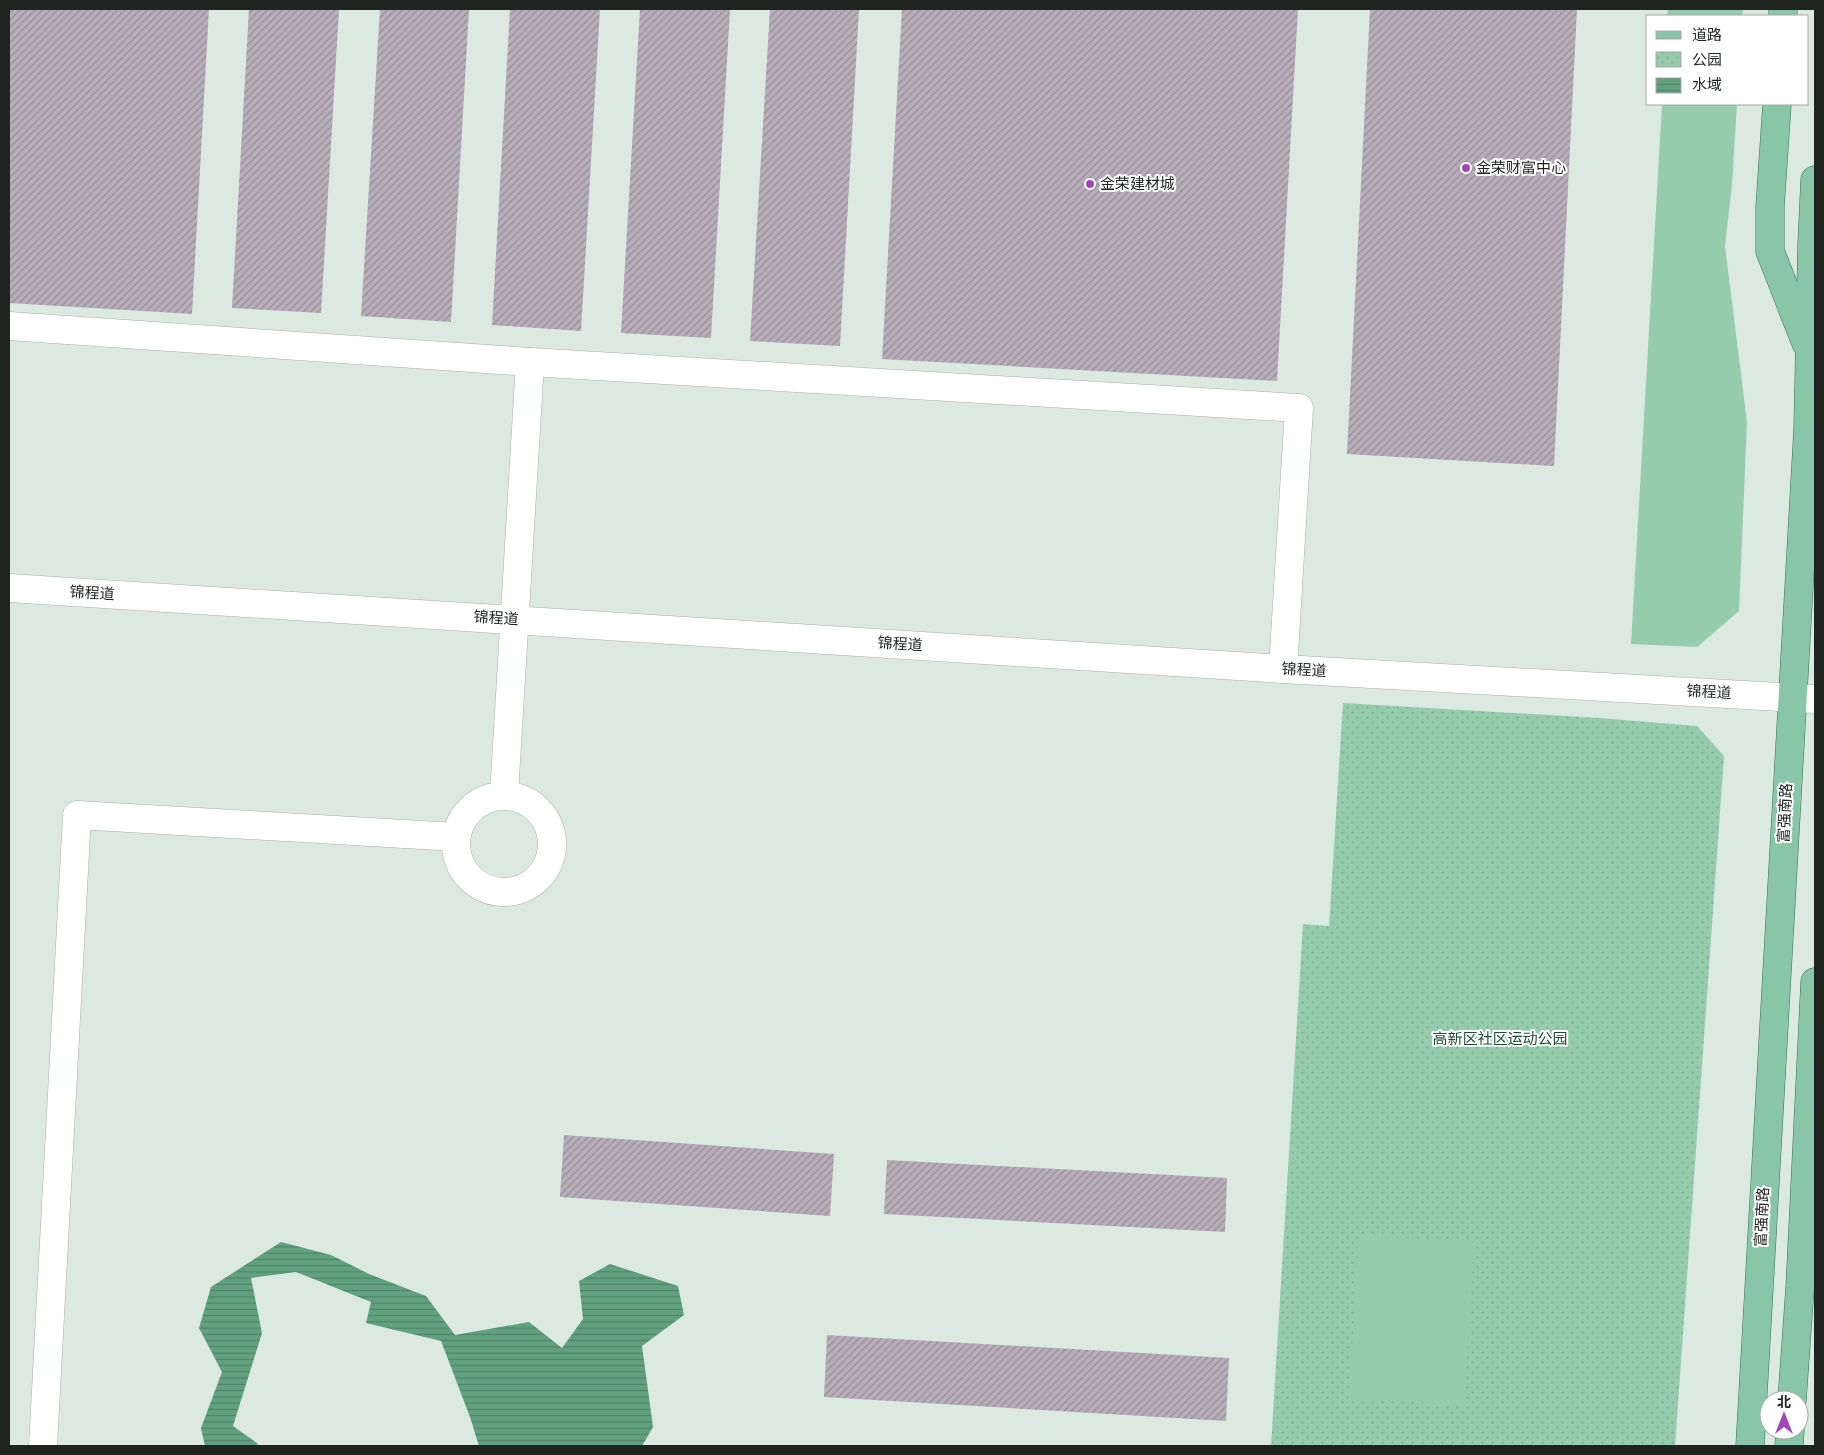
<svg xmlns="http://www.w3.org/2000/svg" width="1824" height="1455" viewBox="0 0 1824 1455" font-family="'Open Sans','Noto Sans SC',sans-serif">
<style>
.park{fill:url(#park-dots)}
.garden{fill:#95ccac}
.water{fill:url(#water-rules)}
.building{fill:url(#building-hatch)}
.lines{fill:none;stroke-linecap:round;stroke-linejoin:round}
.minor-casing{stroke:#a4b1a9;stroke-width:29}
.major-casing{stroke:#317352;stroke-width:29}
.minor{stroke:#fff;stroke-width:28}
.major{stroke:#89c5a7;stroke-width:28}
.poi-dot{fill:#a048b4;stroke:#fff;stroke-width:2}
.labels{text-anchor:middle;stroke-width:4;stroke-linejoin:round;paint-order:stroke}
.poi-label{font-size:15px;fill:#1f2421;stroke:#fff;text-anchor:start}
.street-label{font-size:15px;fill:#1f2421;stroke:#fff}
.park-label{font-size:15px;fill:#1b4c34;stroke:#fff}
</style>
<defs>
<pattern id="park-dots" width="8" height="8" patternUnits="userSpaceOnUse" patternTransform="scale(1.25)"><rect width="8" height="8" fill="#95ccac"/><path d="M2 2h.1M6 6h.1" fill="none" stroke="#80af94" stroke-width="1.8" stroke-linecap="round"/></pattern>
<pattern id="water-rules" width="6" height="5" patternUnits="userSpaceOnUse" patternTransform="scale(1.25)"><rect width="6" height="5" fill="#61a17e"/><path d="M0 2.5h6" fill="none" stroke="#4f8367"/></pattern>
<pattern id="building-hatch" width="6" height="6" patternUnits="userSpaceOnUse" patternTransform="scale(1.25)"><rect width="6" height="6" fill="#b7aeb9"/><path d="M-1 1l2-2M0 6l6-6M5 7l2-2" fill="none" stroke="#948d96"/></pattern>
</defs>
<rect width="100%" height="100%" fill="#dce9e1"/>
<path class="park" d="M1343,703L1599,718L1697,726L1724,756L1675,1446H1271L1303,924L1329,926Z"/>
<g class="garden">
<path d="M1668,9H1743L1742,16H1667Z"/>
<path d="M1662,104H1737L1732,185L1725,246L1747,422L1739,611L1697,647L1631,644Z"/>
<path d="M1359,1235L1474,1242L1464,1405L1349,1398Z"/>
</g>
<path class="water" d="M281,1242L331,1255L369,1274L426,1296L455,1335L529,1322L562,1348L583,1319L579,1281L610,1264L678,1286L684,1315L642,1346L653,1427L642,1446H479L470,1417L441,1341L366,1323L371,1302L296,1272L251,1278L262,1333L233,1426L257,1443L258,1446H205L201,1428L222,1372L199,1328L211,1287Z"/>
<g class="building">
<path d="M9,9H209L192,314L9,303Z"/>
<path d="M249,9H339L321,313L232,308Z"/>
<path d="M380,9H469L451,322L361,316Z"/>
<path d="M510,9H600L581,331L492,325Z"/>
<path d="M640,9H730L711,338L621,333Z"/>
<path d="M770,9H859L840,346L750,341Z"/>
<path d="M902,9H1298L1277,381L882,359Z"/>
<path d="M1370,9H1577L1554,466L1347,454Z"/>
<path d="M564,1135L834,1154L830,1216L560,1197Z"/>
<path d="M887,1160L1227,1178L1225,1232L884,1214Z"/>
<path d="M827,1335L1229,1358L1226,1421L824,1397Z"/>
</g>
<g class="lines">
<defs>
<g id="minor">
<path d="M9,326L530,362L1299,408L1283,669"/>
<path d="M9,588L1283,669L1815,699"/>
<path d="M504,795L530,362"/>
<circle cx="504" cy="844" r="48"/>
<path d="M43,1446L77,815L456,837"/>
</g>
<g id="major">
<path d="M1783,16V9"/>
<path d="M1777,104L1770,207V251L1806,343"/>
<path d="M1792,1400L1800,1288L1815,982"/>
<path d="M1750,1446L1808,429L1812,244L1815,180"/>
<path d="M1789,1446L1790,1430"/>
</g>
</defs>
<use href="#minor" class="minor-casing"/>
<use href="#major" class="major-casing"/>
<use href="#minor" class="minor"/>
<use href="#major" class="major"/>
</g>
<g class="poi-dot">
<circle cx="1466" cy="168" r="5"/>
<circle cx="1090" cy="184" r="5"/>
</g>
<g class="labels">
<g class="poi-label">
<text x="1476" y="173">金荣财富中心</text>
<text x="1100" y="189">金荣建材城</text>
</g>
<g class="street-label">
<text transform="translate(92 593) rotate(4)" y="5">锦程道</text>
<text transform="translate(496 618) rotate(4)" y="5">锦程道</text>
<text transform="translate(900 644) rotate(4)" y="5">锦程道</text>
<text transform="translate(1304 670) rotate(3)" y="5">锦程道</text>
<text transform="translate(1709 692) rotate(3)" y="5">锦程道</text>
<text transform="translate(1785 813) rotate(-87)" y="5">富强南路</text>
<text transform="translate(1762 1217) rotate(-87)" y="5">富强南路</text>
</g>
<g class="park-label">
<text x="1500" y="1044">高新区社区运动公园</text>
</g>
</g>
<rect width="1824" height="1455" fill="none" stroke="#1f2421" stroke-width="20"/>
<rect x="1646" y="15" width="162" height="90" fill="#ffffff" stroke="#a5a7a6"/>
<rect x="1656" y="31" width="25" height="8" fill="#89c5a7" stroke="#a5a7a6"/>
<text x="1692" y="40" font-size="15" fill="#1f2421">道路</text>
<rect x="1656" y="52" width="25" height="15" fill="url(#park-dots)" stroke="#a5a7a6"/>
<text x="1692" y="65" font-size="15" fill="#1f2421">公园</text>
<rect x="1656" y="78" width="25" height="15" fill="url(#water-rules)" stroke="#a5a7a6"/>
<text x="1692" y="90" font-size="15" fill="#1f2421">水域</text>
<g transform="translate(1784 1415)"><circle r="24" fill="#ffffff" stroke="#a5a7a6"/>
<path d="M0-4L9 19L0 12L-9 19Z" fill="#a048b4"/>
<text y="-8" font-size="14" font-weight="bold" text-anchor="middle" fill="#1f2421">北</text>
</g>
</svg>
